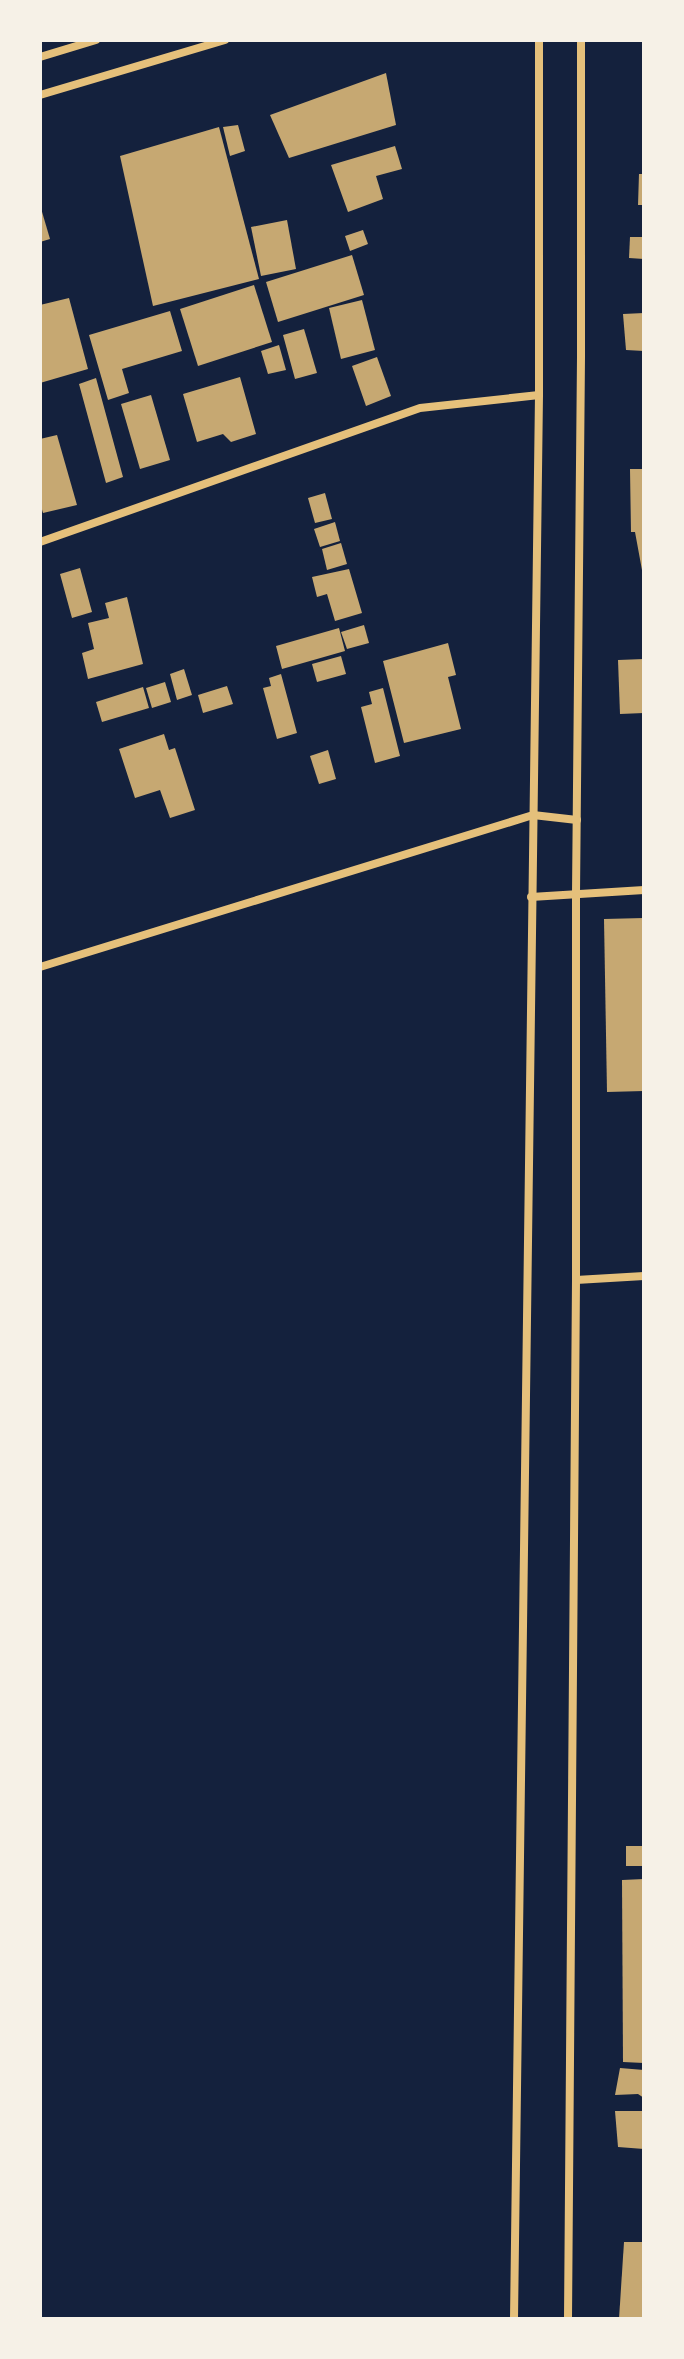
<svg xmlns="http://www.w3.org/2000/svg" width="684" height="2359" viewBox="0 0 684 2359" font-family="'Asap Condensed',sans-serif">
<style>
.building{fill:#c6a872}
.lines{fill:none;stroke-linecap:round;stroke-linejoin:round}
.minor{stroke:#e5c07b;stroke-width:8}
</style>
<rect width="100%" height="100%" fill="#14213d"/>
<g class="building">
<path d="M386,73L396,125L289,158L270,115Z"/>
<path d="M238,125L245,151L230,156L223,127Z"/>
<path d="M219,127L259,279L153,306L120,156Z"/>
<path d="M395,146L402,169L376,176L383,199L348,212L331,165Z"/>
<path d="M639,174H644V205H638Z"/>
<path d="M40,205L50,239L40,242Z"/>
<path d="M287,220L296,269L261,276L251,227Z"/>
<path d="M363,230L368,244L350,251L345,236Z"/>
<path d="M630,237H644V259L629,258Z"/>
<path d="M352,255L364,295L278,322L266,282Z"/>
<path d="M254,285L272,342L198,366L180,309Z"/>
<path d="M69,298L88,369L40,383V305Z"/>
<path d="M362,300L375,350L341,359L329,308Z"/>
<path d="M170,311L182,351L122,369L129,393L108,400L89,335Z"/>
<path d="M644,313V351L626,350L623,314Z"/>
<path d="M304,329L317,373L295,379L283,335Z"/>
<path d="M279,345L286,370L268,374L261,351Z"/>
<path d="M377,357L391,396L366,406L352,366Z"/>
<path d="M240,377L256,434L231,442L223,434L197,442L183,394Z"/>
<path d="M96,378L123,477L106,483L79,384Z"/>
<path d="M151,395L170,460L140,469L121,404Z"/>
<path d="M57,435L77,505L43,513L40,503V439Z"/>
<path d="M630,469H644V581L635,532H631Z"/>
<path d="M325,493L332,519L315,523L308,498Z"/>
<path d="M335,522L340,541L320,547L314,529Z"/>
<path d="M341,543L347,564L327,570L322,549Z"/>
<path d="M80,568L92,612L72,618L60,574Z"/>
<path d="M349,569L362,613L335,621L327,594L317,597L312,577Z"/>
<path d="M127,597L143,664L88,679L82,653L94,649L88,623L109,618L105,603Z"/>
<path d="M364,625L369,643L347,649L341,632Z"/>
<path d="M339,628L345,651L282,669L276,646Z"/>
<path d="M448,643L456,675L448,677L461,729L404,743L383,661Z"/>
<path d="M341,656L346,674L317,682L312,664Z"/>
<path d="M644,659V713L620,714L618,660Z"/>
<path d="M184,669L192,695L177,700L170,674Z"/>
<path d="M281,674L297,733L277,739L263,688L271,686L269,678Z"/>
<path d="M165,682L171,702L152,708L146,688Z"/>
<path d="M227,686L233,704L203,713L198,695Z"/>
<path d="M143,687L149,708L102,722L96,702Z"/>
<path d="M383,688L400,756L375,763L361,707L372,704L369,692Z"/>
<path d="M164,734L169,750L175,748L195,810L170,818L160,790L135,798L119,749Z"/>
<path d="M328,750L336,779L319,784L310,756Z"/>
<path d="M644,918V1091L607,1092L604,919Z"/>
<rect x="626" y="1846" width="18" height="20"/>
<path d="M644,1879V2063L623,2062L622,1880Z"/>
<path d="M620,2068L644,2070V2098L638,2094L615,2095Z"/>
<path d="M615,2111H644V2149L618,2147Z"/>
<path d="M624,2242H644V2319H619Z"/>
</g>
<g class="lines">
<g class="minor">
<path d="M40,57L96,40"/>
<path d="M40,95L225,40"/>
<path d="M40,542L420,408L539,395"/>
<path d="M531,897L644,890"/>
<path d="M40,967L533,815L577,820"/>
<path d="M576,1280L644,1276"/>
<path d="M514,2319L539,395V40"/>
<path d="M568,2319L576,1280V894L581,357V40"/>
</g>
</g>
<rect width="684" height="2359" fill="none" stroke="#f6f1e7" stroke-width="84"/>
</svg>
